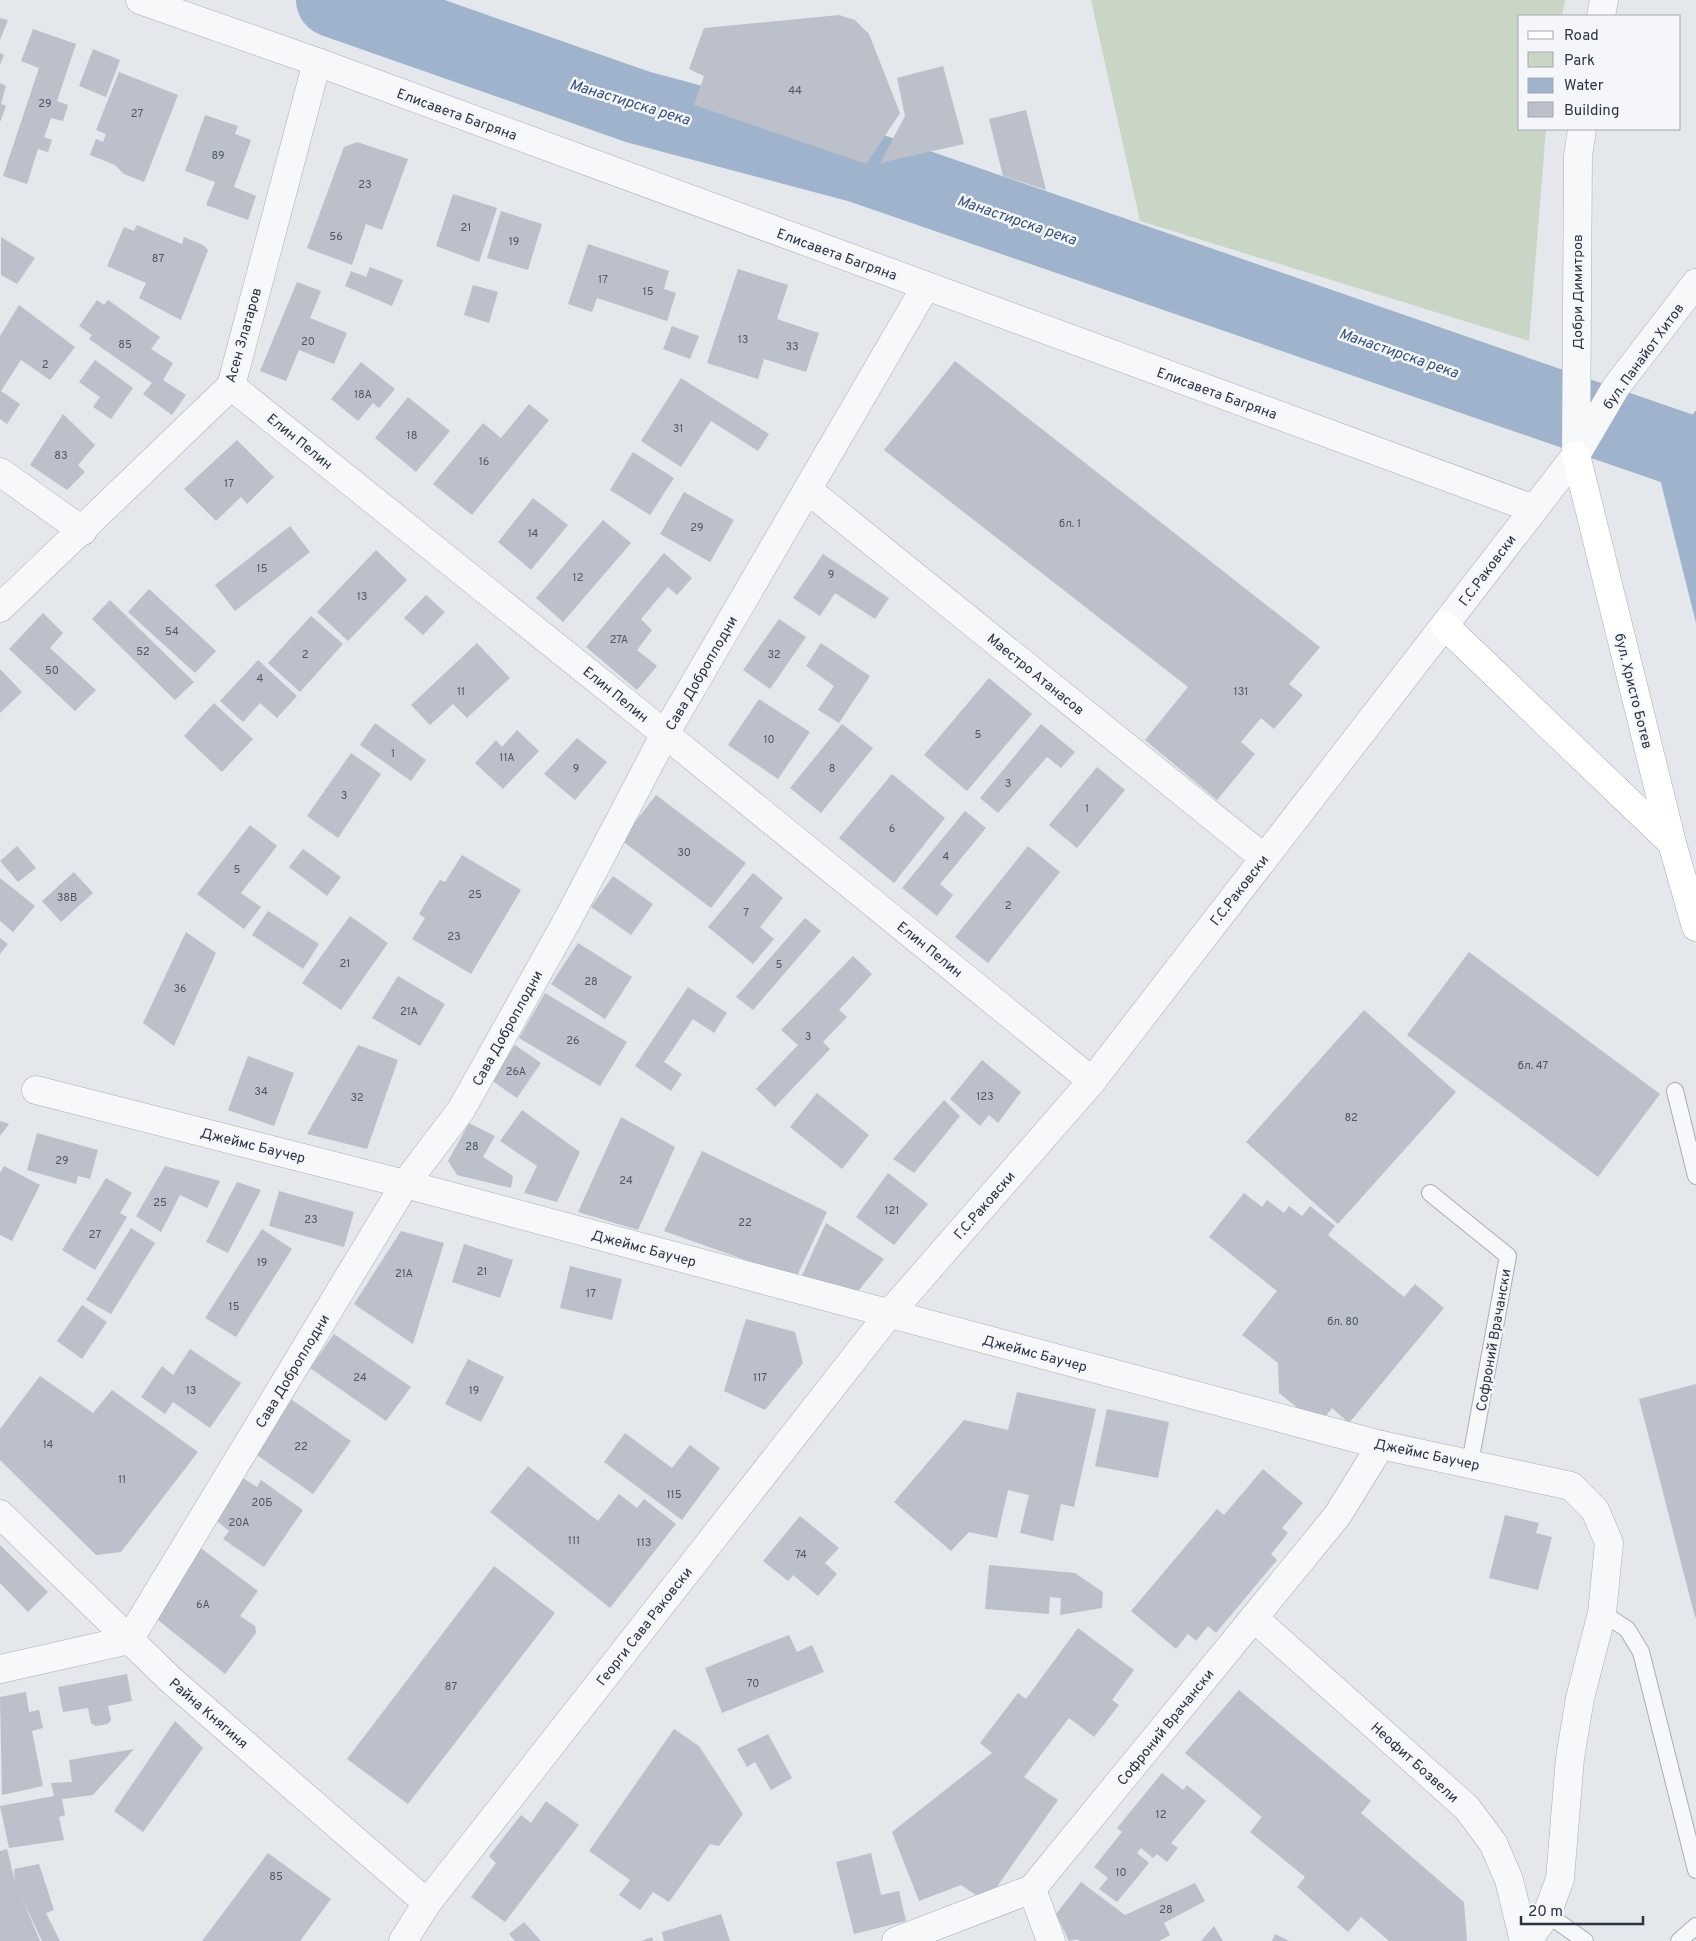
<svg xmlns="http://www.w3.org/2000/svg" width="1696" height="1941" viewBox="0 0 1696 1941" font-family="Overpass,sans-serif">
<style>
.green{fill:#c9d6c5}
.water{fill:#9fb4cc}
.pier{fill:#e4e7ec}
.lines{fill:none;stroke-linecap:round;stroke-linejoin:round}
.river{stroke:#9fb4cc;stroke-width:74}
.building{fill:#bbc0ca}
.service-casing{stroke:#a9aeb7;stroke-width:18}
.minor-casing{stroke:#a9aeb7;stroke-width:29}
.tertiary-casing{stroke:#a9aeb7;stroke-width:29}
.secondary-casing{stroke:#a9aeb7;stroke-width:29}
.service{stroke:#f7f8fa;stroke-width:16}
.minor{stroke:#f7f8fa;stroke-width:28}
.tertiary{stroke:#f7f8fa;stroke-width:28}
.secondary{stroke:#fff;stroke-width:28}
.labels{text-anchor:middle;stroke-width:5;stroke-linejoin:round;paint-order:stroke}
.number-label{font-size:11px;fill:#4f5766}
.street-label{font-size:14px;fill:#2b3445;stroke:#f4f6f9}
.water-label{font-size:15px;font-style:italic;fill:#34527a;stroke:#f4f6f9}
</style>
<rect width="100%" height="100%" fill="#e4e7ec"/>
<path class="green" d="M1091,0H1565L1562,16H1520V129H1546L1529,341L1140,221Z"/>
<path class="water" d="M1696,410V623L1655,459Z"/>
<path class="pier" d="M1696,407V410L1653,462V458Z"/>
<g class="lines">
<path class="river" d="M333,0L638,107L860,166L1696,455"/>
</g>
<g class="building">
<path d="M839,15L855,20L869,34L900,113L866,164L694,105L704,76L689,69L704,28Z"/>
<path d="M0,18L8,20L0,40Z"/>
<path d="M33,29L76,44L57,101L68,105L63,121L51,118L44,137L52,140L48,152L38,149L27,184L3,176L39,68L21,61Z"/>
<path d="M93,49L120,60L106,97L79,86Z"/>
<path d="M0,53L4,55L0,65Z"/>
<path d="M943,66L964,144L880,163L905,116L897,78Z"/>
<path d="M119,72L178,95L144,182L124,174L115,165L90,155L96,139L103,142L106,134L96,130Z"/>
<path d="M0,83L6,86L1,104L6,106L0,122Z"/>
<path d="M1026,110L1046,190L1003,176L989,119Z"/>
<path d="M205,115L238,126L235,134L251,140L234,187L256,196L248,220L206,205L215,182L185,171Z"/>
<path d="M357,142L408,159L382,230L366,224L352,265L307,248L344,147Z"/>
<path d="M453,194L497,208L479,262L436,246Z"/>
<path d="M501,211L542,224L528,270L487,258Z"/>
<path d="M137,225L182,244L184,237L203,245L208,250L181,320L139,298L146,283L107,266L124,227L134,231Z"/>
<path d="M1,237L35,258L17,284L1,275Z"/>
<path d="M588,244L669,271L664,289L676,293L667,321L597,298L592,312L568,304Z"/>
<path d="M370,267L403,280L392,306L345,286L351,271L366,277Z"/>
<path d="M738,269L788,285L777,319L819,333L806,372L764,359L758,379L707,363Z"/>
<path d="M297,282L321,291L310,318L347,333L334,364L299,350L286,381L260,371Z"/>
<path d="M473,285L498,292L489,323L464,315Z"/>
<path d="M97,300L104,305L108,300L160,337L151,349L173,363L163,380L186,395L172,415L143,394L152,383L89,339L92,335L79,326Z"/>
<path d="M19,305L75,347L50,380L21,360L1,391L20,404L7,424L0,419V336Z"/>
<path d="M672,326L699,336L690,359L663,349Z"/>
<path d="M95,360L133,388L111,419L93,407L100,397L79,382Z"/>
<path d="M955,361L1320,647L1289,684L1303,695L1274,729L1261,718L1241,742L1255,754L1217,800L1145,740L1188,687L884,450Z"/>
<path d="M361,362L395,389L379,408L373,403L358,421L331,399Z"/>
<path d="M681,378L769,434L758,451L711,421L681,467L641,441Z"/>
<path d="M408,397L450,431L416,472L375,438Z"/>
<path d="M529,404L549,420L472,515L433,484L483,423L501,438Z"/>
<path d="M63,414L95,445L78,465L85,472L67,490L30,465Z"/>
<path d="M237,440L274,477L247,504L241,497L216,521L184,489Z"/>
<path d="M633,452L674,478L650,515L610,490Z"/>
<path d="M684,492L734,520L710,562L660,534Z"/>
<path d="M533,498L568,525L531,570L498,542Z"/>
<path d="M603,520L631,543L563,622L536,598Z"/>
<path d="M290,526L310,552L235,611L215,585Z"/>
<path d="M376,550L407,580L348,641L317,612Z"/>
<path d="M664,553L692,578L677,595L668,587L641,619L652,630L637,650L657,666L637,690L586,647Z"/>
<path d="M823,554L889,598L875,619L835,593L820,616L793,598Z"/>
<path d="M149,589L216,651L195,673L128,612Z"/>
<path d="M426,595L445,612L423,635L404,618Z"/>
<path d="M110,600L194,682L175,700L92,619Z"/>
<path d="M43,613L63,633L50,648L96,690L75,711L9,649Z"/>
<path d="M311,616L343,644L300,692L268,663Z"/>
<path d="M779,619L806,637L770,689L743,670Z"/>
<path d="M477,643L510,678L467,718L453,704L430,725L411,705Z"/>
<path d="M821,643L870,676L839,723L818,710L834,686L806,666Z"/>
<path d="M258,660L297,696L277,718L260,703L243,722L220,701Z"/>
<path d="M0,669L22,692L0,713Z"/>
<path d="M989,678L1032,714L967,791L924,755Z"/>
<path d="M759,699L810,732L778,779L728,745Z"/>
<path d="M214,703L253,739L222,772L184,736Z"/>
<path d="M375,723L426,760L411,781L360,745Z"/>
<path d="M842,724L873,748L821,813L790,788Z"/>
<path d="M1041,724L1075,752L1061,768L1047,757L998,813L980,798Z"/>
<path d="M517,730L539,751L503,789L475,763L496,740L502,747Z"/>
<path d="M577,738L607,762L575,800L544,774Z"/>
<path d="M351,753L381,774L338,838L307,816Z"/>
<path d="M1097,767L1125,790L1077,848L1049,825Z"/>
<path d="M892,774L945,818L894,883L839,838Z"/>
<path d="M656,795L746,863L711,908L621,840Z"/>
<path d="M965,811L986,828L940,884L953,895L937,916L902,888Z"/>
<path d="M250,825L277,846L241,893L261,907L244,929L197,894Z"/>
<path d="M17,846L36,868L18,882L0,861Z"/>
<path d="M1028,846L1060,872L988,963L955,937Z"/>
<path d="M303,849L341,877L327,896L289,867Z"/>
<path d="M462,855L521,890L471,974L412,939L425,918L419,914L429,897L440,880L445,882Z"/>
<path d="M74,872L93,893L61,922L42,901Z"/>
<path d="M753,873L783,898L760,927L774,939L753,964L708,927Z"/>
<path d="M613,876L653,904L631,935L591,907Z"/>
<path d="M0,878L35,906L13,932L0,921Z"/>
<path d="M268,911L319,944L303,969L252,935Z"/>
<path d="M350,916L388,943L341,1010L302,983Z"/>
<path d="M805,918L821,931L753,1010L736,997Z"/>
<path d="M186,932L216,953L174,1046L143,1023Z"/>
<path d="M0,938L8,944L0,954Z"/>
<path d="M578,943L632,977L605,1019L551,984Z"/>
<path d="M1469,952L1660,1094L1598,1177L1407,1035Z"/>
<path d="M853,956L872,974L839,1010L847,1017L823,1042L830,1049L775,1107L756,1089L798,1045L781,1030Z"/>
<path d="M398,976L445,1004L420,1046L372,1018Z"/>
<path d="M688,987L727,1013L714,1033L693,1019L664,1062L682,1074L671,1091L635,1066Z"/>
<path d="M545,993L627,1042L600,1086L519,1038Z"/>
<path d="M1364,1010L1456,1092L1338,1224L1246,1142Z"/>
<path d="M358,1045L398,1060L367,1149L307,1134Z"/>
<path d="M515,1045L541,1063L517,1098L491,1080Z"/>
<path d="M248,1056L294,1073L274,1126L228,1110Z"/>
<path d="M982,1060L1021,1092L998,1123L989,1115L980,1126L950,1099Z"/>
<path d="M817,1093L869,1135L842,1169L790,1127Z"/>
<path d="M944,1100L960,1116L914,1173L893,1159Z"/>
<path d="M522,1110L580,1152L557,1202L524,1193L537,1166L500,1141Z"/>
<path d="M621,1117L675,1147L638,1230L578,1212Z"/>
<path d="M0,1121L9,1124L0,1136Z"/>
<path d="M469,1123L495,1136L483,1157L513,1176L511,1188L457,1175L448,1161Z"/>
<path d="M37,1133L98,1150L90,1179L78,1176L76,1184L27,1170Z"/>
<path d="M702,1151L827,1212L796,1278L664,1231Z"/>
<path d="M4,1166L40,1185L12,1241L0,1235V1173Z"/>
<path d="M165,1166L220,1181L207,1208L180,1195L161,1232L136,1216Z"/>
<path d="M888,1173L928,1204L894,1245L856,1217Z"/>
<path d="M106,1178L132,1193L120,1213L127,1217L95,1270L62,1250Z"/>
<path d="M237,1182L261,1190L228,1253L206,1242Z"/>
<path d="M279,1191L354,1212L344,1247L269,1226Z"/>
<path d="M1244,1193L1262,1207L1267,1200L1284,1213L1289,1206L1302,1216L1310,1206L1335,1226L1328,1235L1404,1297L1415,1284L1444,1308L1349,1423L1332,1408L1319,1425L1279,1393L1278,1363L1242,1335L1277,1291L1209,1237Z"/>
<path d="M826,1223L884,1259L859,1290L849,1294L800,1280Z"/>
<path d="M131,1228L155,1243L111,1314L86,1300Z"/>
<path d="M262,1229L292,1249L236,1337L205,1318Z"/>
<path d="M401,1231L444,1243L413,1344L354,1304Z"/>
<path d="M464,1244L513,1260L500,1298L452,1282Z"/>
<path d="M570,1266L622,1279L612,1320L560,1308Z"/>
<path d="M82,1305L107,1322L82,1359L57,1341Z"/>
<path d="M746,1319L795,1332L803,1363L765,1410L724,1391Z"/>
<path d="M334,1334L411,1387L386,1421L310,1368Z"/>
<path d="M190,1349L241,1383L210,1428L173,1402L165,1414L141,1397L162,1366L173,1375Z"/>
<path d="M468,1359L504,1377L481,1422L445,1404Z"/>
<path d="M40,1376L93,1413L112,1390L198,1452L121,1552L96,1555L0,1460V1429Z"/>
<path d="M1696,1384V1617H1695L1639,1399Z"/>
<path d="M1017,1392L1096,1409L1074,1507L1061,1504L1053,1541L1020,1533L1029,1495L1008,1490L997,1538L969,1532L951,1551L894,1502L964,1420L1008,1430Z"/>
<path d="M288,1397L351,1441L313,1494L251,1451Z"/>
<path d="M1107,1409L1169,1422L1158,1478L1095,1466Z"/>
<path d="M625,1433L672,1468L690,1445L720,1468L682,1520L604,1462Z"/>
<path d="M528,1466L598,1521L619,1494L637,1508L644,1499L676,1524L610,1608L490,1512Z"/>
<path d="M1263,1469L1303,1503L1282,1528L1288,1533L1271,1554L1277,1560L1216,1633L1208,1626L1196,1641L1188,1634L1176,1649L1131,1611L1217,1509L1224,1515Z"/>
<path d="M235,1473L257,1487L261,1480L303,1510L264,1567L223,1539L229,1531L207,1513Z"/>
<path d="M1505,1515L1539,1523L1536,1533L1552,1537L1538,1590L1489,1578Z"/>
<path d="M800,1516L839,1548L825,1563L837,1574L818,1596L793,1575L788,1581L763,1561Z"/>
<path d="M190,1540L258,1591L240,1616L255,1626L256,1633L225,1674L158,1620L155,1590Z"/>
<path d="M0,1545L48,1592L28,1612L0,1583Z"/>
<path d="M989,1565L1075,1573L1103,1592L1102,1608L1060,1615L1061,1598L1050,1597L1049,1614L985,1609Z"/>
<path d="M494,1566L555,1613L408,1804L347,1759Z"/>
<path d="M1078,1628L1134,1670L1112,1700L1119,1705L1094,1737L1069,1718L1024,1777L1058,1800L986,1902L961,1885L919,1901L892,1832L992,1753L980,1743L1018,1693L1026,1699Z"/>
<path d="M789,1635L797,1652L812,1645L824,1672L722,1713L705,1668Z"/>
<path d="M127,1674L132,1701L108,1706L111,1720L108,1724L96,1726L91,1723L88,1708L63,1712L58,1687Z"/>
<path d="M1239,1690L1371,1801L1361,1813L1464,1902L1467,1941H1389L1361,1917L1348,1932L1297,1887L1305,1877L1250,1832L1262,1817L1185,1753Z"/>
<path d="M26,1692L29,1712L39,1710L43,1728L32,1731L43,1786L2,1795L0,1697Z"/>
<path d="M175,1721L203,1748L143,1832L114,1811Z"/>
<path d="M674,1729L699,1746L743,1814L719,1846L710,1844L669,1902L653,1892L640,1910L619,1895L630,1880L589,1851Z"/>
<path d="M768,1734L792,1778L771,1790L755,1762L747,1767L737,1749Z"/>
<path d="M134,1749L93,1795L62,1799L65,1815L59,1817L64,1840L9,1848L0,1806L54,1796L51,1783L72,1782L69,1760Z"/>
<path d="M1162,1773L1183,1790L1187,1785L1206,1801L1171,1843L1178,1848L1167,1862L1157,1854L1153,1858L1141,1848L1137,1853L1149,1863L1117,1902L1099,1889L1108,1878L1094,1867L1122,1832L1117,1828Z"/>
<path d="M546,1801L579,1825L505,1922L471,1897L496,1863L489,1856L521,1815L531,1823Z"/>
<path d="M7,1849L15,1882L14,1869L39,1864L54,1910L46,1913L60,1941H42L22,1898L40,1941H0V1851Z"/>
<path d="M268,1853L331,1899L300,1941H202Z"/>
<path d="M871,1853L881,1895L899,1891L906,1921L854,1934L836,1862Z"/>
<path d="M1081,1882L1125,1915L1195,1883L1205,1901L1164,1923L1170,1935L1159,1941H1079L1078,1939L1069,1941L1056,1914Z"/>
<path d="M721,1914L730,1941H664L662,1932Z"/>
<path d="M524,1922L541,1941H515L509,1934Z"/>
<path d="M1214,1926L1223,1941H1201Z"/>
<path d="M1275,1934L1289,1941H1272Z"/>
<path d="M652,1937L653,1941H641Z"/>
</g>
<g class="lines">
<defs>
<g id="service">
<path d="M1675,1091L1696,1176"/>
<path d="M1430,1193L1508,1256L1470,1463"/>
<path d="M1602,1613L1627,1629L1641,1652L1696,1870"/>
<path d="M1547,1914L1585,1941"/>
<path d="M1679,1941L1696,1926"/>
</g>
<g id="minor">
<path d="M140,0L317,62L1534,509"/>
<path d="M1601,16L1604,0"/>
<path d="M231,386L665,734L1092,1081"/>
<path d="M1576,455L1578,156L1582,129"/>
<path d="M0,472L83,531"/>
<path d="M808,490L1264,858"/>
<path d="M0,608L231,386L317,62"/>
<path d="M36,1090L405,1184L1381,1445L1571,1486L1595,1510L1609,1543L1602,1613L1580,1698L1570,1758L1560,1879L1547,1914L1527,1941"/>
<path d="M0,1514L171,1680L427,1903"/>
<path d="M1254,1618L1467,1808L1493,1843L1509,1880L1524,1941"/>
<path d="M0,1669L129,1640L405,1184L461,1110L568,919L665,734L926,286"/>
<path d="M1032,1889L1051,1941"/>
<path d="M896,1941L1032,1889L1337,1516L1381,1445"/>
</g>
<path id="tertiary" d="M403,1941L427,1903L889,1314L1092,1081L1576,455L1616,387L1696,283"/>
<g id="secondary">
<path d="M1576,455L1672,843L1696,927"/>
<path d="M1445,626L1672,843"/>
</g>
</defs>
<use href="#service" class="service-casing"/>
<use href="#minor" class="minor-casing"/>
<use href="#tertiary" class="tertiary-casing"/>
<use href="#secondary" class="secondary-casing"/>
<use href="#service" class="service"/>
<use href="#minor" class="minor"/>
<use href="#tertiary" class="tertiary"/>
<use href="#secondary" class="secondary"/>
</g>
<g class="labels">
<g class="number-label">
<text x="795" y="94">44</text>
<text x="45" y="107">29</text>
<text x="137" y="117">27</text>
<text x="218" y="159">89</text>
<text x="365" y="188">23</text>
<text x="466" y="231">21</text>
<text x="336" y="240">56</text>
<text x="514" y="245">19</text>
<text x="158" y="262">87</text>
<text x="603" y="283">17</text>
<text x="648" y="295">15</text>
<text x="743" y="343">13</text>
<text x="308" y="345">20</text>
<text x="125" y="348">85</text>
<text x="792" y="350">33</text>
<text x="45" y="368">2</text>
<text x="363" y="398">18А</text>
<text x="678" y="432">31</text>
<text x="412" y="439">18</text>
<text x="61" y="459">83</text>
<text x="484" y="465">16</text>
<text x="229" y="487">17</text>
<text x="1070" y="527">бл. 1</text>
<text x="697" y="531">29</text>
<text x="533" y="537">14</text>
<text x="262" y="572">15</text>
<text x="831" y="578">9</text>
<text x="578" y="581">12</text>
<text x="362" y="600">13</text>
<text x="172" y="635">54</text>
<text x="619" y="643">27А</text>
<text x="143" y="655">52</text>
<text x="305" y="658">2</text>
<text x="774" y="658">32</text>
<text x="52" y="674">50</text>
<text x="260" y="682">4</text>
<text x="461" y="695">11</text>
<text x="1241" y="695">131</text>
<text x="978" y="738">5</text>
<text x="769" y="743">10</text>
<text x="393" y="757">1</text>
<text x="507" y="761">11А</text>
<text x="576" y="772">9</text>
<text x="832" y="772">8</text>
<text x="1008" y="787">3</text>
<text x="344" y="799">3</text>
<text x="1087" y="812">1</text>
<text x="892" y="832">6</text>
<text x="684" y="856">30</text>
<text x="946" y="860">4</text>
<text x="237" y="873">5</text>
<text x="475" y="898">25</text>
<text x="67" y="901">38В</text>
<text x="1008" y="909">2</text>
<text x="746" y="916">7</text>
<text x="454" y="940">23</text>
<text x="345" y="967">21</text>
<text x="779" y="968">5</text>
<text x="591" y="985">28</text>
<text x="180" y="992">36</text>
<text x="409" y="1015">21A</text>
<text x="808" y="1040">3</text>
<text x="573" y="1044">26</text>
<text x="1533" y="1069">бл. 47</text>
<text x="516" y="1075">26А</text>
<text x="261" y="1095">34</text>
<text x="985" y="1100">123</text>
<text x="357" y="1101">32</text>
<text x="1351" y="1121">82</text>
<text x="472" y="1150">28</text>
<text x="62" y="1164">29</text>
<text x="626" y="1184">24</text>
<text x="160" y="1206">25</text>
<text x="892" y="1214">121</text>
<text x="311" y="1223">23</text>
<text x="745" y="1226">22</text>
<text x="95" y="1238">27</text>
<text x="262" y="1266">19</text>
<text x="482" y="1275">21</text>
<text x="404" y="1277">21А</text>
<text x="591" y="1297">17</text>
<text x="234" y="1310">15</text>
<text x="1343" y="1325">бл. 80</text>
<text x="360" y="1381">24</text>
<text x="760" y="1381">117</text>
<text x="191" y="1394">13</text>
<text x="474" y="1394">19</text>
<text x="48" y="1448">14</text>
<text x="301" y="1450">22</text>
<text x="122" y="1483">11</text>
<text x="674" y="1498">115</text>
<text x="262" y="1506">20Б</text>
<text x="239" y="1526">20А</text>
<text x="574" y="1544">111</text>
<text x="644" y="1546">113</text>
<text x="801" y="1558">74</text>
<text x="203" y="1608">6А</text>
<text x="753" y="1687">70</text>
<text x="451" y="1690">87</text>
<text x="1161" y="1818">12</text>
<text x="1121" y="1876">10</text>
<text x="276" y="1880">85</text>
<text x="1166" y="1913">28</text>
</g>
<g class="street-label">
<text transform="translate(457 114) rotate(20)" y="5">Елисавета Багряна</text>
<text transform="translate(837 254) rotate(20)" y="5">Елисавета Багряна</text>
<text transform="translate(1577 292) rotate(-90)" y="5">Добри Димитров</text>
<text transform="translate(243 335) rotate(-74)" y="5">Асен Златаров</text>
<text transform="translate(1643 356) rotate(-54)" y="5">бул. Панайот Хитов</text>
<text transform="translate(1217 393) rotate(20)" y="5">Елисавета Багряна</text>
<text transform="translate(300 441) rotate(39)" y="5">Елин Пелин</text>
<text transform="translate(1487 570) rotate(-53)" y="5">Г.С.Раковски</text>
<text transform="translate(701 673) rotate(-60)" y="5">Сава Доброплодни</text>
<text transform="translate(1036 674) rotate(39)" y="5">Маестро Атанасов</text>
<text transform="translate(1634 691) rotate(76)" y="5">бул. Христо Ботев</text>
<text transform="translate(616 694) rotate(39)" y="5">Елин Пелин</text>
<text transform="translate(1239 890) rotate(-52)" y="5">Г.С.Раковски</text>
<text transform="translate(930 949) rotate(39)" y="5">Елин Пелин</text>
<text transform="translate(507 1028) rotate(-61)" y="5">Сава Доброплодни</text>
<text transform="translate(253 1145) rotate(14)" y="5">Джеймс Баучер</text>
<text transform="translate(984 1205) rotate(-49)" y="5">Г.С.Раковски</text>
<text transform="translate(644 1248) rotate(15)" y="5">Джеймс Баучер</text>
<text transform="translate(1493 1340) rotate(-80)" y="5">Софроний Врачански</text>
<text transform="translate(1035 1353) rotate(15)" y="5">Джеймс Баучер</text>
<text transform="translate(292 1371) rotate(-59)" y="5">Сава Доброплодни</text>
<text transform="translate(1427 1454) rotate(12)" y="5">Джеймс Баучер</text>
<text transform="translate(644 1626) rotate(-52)" y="5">Георги Сава Раковски</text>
<text transform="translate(209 1713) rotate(41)" y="5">Райна Княгиня</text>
<text transform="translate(1165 1727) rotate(-51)" y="5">Софроний Врачански</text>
<text transform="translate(1415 1762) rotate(42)" y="5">Неофит Бозвели</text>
</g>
<g class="water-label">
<text transform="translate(630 102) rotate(17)" y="5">Манастирска река</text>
<text transform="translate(1017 220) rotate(19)" y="5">Манастирска река</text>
<text transform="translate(1399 353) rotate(19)" y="5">Манастирска река</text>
</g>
</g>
<rect x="1518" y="15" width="162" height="115" fill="#f4f6f9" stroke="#a4a8b1"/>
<rect x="1528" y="31" width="25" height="8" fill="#ffffff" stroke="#a4a8b1"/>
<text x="1564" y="40" font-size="15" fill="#2b3445">Road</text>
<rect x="1528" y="52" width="25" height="15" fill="#c9d6c5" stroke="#a4a8b1"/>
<text x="1564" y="65" font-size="15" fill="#2b3445">Park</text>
<rect x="1528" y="78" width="25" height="15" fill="#9fb4cc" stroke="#a4a8b1"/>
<text x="1564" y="90" font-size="15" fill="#2b3445">Water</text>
<rect x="1528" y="102" width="25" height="15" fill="#bbc0ca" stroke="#a4a8b1"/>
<text x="1564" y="115" font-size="15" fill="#2b3445">Building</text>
<path d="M1521 1916v8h122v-8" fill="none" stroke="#2b3445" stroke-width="2.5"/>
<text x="1528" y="1916" font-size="15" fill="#2b3445" stroke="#f4f6f9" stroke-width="4" paint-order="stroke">20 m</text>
</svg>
